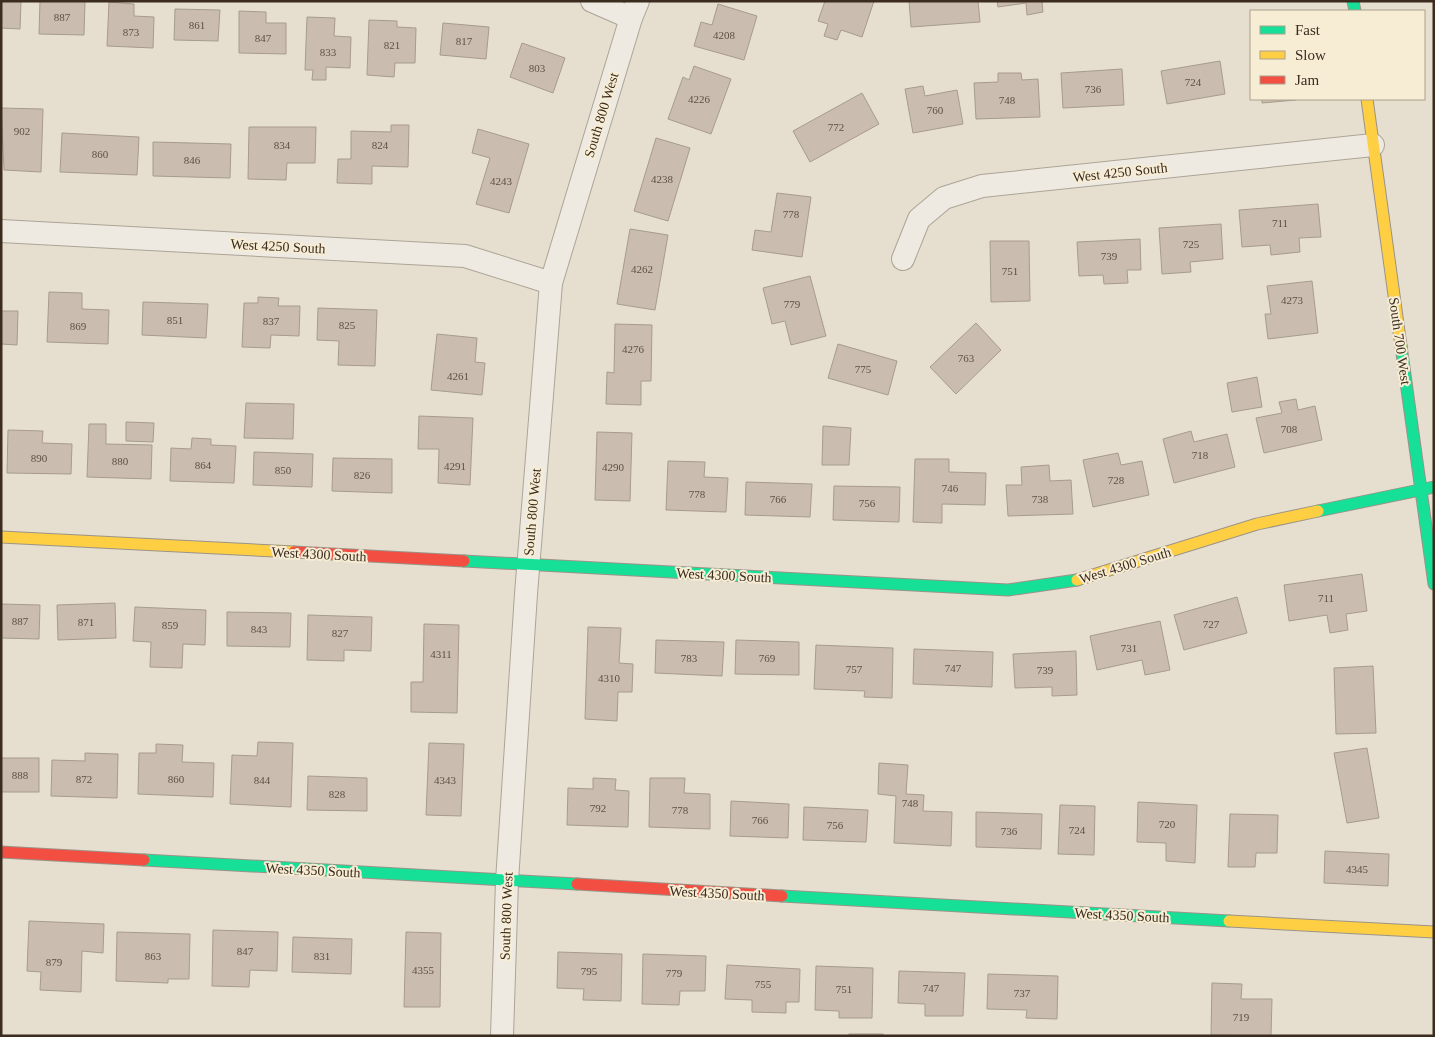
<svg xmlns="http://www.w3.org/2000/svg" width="1435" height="1037" viewBox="0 0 1435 1037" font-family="Georgia,serif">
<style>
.building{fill:#cabdaf;stroke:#a79b8e}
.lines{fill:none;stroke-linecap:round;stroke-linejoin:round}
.street-casing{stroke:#aca497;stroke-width:24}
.fast-casing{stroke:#9b9388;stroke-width:13}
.slow-casing{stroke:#9b9388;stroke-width:13}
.jam-casing{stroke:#9b9388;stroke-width:13}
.street{stroke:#eeeae1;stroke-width:22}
.fast{stroke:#16e098;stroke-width:11}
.slow{stroke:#ffcf43;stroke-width:11}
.jam{stroke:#f24e42;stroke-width:11}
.labels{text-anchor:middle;stroke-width:4;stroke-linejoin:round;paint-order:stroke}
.number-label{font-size:11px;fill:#5f5043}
.street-label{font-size:14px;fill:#3b2c1f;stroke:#f7edd5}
</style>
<rect width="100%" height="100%" fill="#e6dfcf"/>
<g class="building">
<path d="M1,1H21L20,29L1,28Z"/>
<path d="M40,1H85L84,35L39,34Z"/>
<path d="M825,1H874L862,37L841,30L837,40L824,36L828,24L818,21Z"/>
<path d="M909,1H978L980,22L911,27Z"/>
<path d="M997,1H1049L1042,2L1043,12L1027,15L1026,3L998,7Z"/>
<path d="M109,2L134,4V16L154,17L153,48L107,46Z"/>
<path d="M718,4L757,16L744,60L694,46L701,22L712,25Z"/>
<path d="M175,9L220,10L218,41L174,40Z"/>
<path d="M239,11L266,12V23H286V54L239,53Z"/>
<path d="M307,17L335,18L334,36L351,37L350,68L326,67V80H312L313,70H305Z"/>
<path d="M369,20L397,21V27L416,28L415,63H395L394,77L367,75Z"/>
<path d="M443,23L489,27L486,59L440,55Z"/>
<path d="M522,43L565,58L553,93L510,77Z"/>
<path d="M1220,61L1225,94L1167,104L1161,71Z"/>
<path d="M694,66L731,79L711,134L668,119L683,77L689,80Z"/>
<path d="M1122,69L1124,105L1063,108L1061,73Z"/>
<path d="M998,73H1021L1022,80L1038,79L1040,117L976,119L974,83L998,82Z"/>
<path d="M923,86L925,96L957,90L963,124L913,133L905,89Z"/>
<path d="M862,93L879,124L810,162L793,131Z"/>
<path d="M1262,99H1296V100L1262,103Z"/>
<path d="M1,108L43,109L41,172L4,170Z"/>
<path d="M391,125H409L408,167L372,166V184L337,183L338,159H351V131L391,132Z"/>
<path d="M249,127H316L315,163H287L286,180L248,179Z"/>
<path d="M478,129L529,144L509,213L476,204L490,158L472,153Z"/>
<path d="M62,133L139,137L137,175L60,172Z"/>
<path d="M656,138L690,148L668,221L634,211Z"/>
<path d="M153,142L231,144L230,178L153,176Z"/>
<path d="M777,193L811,197L802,257L752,250L755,230L771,232Z"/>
<path d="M1318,204L1321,237L1299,238L1300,252L1271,255L1270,245L1242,247L1239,210Z"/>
<path d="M1221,224L1223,259L1190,262L1191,272L1162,274L1159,228Z"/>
<path d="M630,229L668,235L655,310L617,304Z"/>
<path d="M1140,239L1141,270H1127L1128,283L1104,284L1103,275L1079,276L1077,242Z"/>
<path d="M990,241H1029L1030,301L991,302Z"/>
<path d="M810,276L826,336L791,345L785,321L772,324L763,288Z"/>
<path d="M1312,281L1318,333L1268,339L1265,314H1271L1267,286Z"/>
<path d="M49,292L82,293V309L109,310L108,344L47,342Z"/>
<path d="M258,297L279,298L278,306H300L299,336L271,335L270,348L242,347L244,303H258Z"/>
<path d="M143,302L208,304L206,338L142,335Z"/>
<path d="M318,308L377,310L375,366L338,365L339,341L317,340Z"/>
<path d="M1,311H18L17,345L1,344Z"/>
<path d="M976,323L1001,350L956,394L930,367Z"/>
<path d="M615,324L652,325L651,381H641V405L606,404L607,372L614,373Z"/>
<path d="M437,334L477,338L475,362L485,363L482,395L431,390Z"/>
<path d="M838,344L897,361L888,395L828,378Z"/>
<path d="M1257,377L1262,407L1232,412L1227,383Z"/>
<path d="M1296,399L1298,410L1315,406L1322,440L1264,453L1256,418L1282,413L1279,402Z"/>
<path d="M246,403L294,404L293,439L244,438Z"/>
<path d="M419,416L473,418L470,485L438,483L439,449H418Z"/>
<path d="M126,422L154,423L153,442L126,441Z"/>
<path d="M89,424H106V444L152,445L151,479L87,477Z"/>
<path d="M823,426L851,428L849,465H822Z"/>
<path d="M8,430L43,431L42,443L72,444L71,474L7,473Z"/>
<path d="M1191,431L1194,442L1227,434L1235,467L1174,483L1163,439Z"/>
<path d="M597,432L632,433L630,501L595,500Z"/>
<path d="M192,438L211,439V445L236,446L234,483L170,481L171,448L191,449Z"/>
<path d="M254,452L313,454L312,487L253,485Z"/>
<path d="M1118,453L1121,465L1142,461L1149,495L1093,507L1083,460Z"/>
<path d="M333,458L392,459V493L332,491Z"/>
<path d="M915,459H949V472L986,473L985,505L942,504V523L913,522Z"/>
<path d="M668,461L705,462L704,477L728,478L726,512L666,510Z"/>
<path d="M1049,465L1050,481L1071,480L1073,514L1008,516L1006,485H1022L1021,467Z"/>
<path d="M746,482L812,484L810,517L745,515Z"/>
<path d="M834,486L900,487L899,522L833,520Z"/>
<path d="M1362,574L1367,611L1346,614L1348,630L1330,633L1327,615L1289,621L1284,585Z"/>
<path d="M1237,597L1247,633L1184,650L1174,615Z"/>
<path d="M115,603L116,638L58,640L57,605Z"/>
<path d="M1,604L40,605L39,639L1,638Z"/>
<path d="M135,607L206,610L205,645L183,644L182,668L150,667L151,642L133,641Z"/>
<path d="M227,612L291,613L290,647L227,646Z"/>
<path d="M308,615L372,617L371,651L344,650V661L307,660Z"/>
<path d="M1160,621L1170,670L1145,675L1142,660L1097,670L1090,636Z"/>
<path d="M424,624L459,625L457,713L411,712V682H423Z"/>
<path d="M588,627L621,628L619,663L633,664L632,692H618L617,721L585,719Z"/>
<path d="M656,640L724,642L722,676L655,673Z"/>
<path d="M736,640L799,642V675L735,674Z"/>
<path d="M816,645L893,648L892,698L864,697L865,691L814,689Z"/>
<path d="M914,649L993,652L992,687L913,684Z"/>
<path d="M1076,651L1077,695L1052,696V687L1015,688L1013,654Z"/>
<path d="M1373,666L1376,733L1336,734L1334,668Z"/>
<path d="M258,742L293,743L291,807L230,804L232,755L257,756Z"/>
<path d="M429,743L464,744L461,816L426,815Z"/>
<path d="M156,744L183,745L182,762L214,763L213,797L138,794L139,753H156Z"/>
<path d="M1367,748L1379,818L1347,823L1334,753Z"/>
<path d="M85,753L118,754L117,798L51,796L52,760L85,761Z"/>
<rect x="1" y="758" width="38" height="34"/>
<path d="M879,763L908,765L906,794L924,795L923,811L952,812L951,846L894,843L896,796L878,794Z"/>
<path d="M308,776L367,778V811L307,810Z"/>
<path d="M593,778L616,779L615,790L629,791L628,827L567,825L568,788L593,789Z"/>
<path d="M650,778H685L684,793L710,794V829L649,827Z"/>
<path d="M731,801L789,804L788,838L730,836Z"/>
<path d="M1138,802L1197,805L1195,863L1166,861V843L1137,842Z"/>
<path d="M1060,805L1095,806L1094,855L1058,854Z"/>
<path d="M804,807L868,810L866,842L803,840Z"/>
<path d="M976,812L1042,814L1041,849L976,847Z"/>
<path d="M1230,814L1278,815L1277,853H1256L1255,867H1228Z"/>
<path d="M1325,851L1389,854L1388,886L1324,883Z"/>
<path d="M29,921L104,924L103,953L82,951L81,992L40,990L41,972L27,971Z"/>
<path d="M213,930L278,932L277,971L250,970L249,987L212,986Z"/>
<path d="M117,932L190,934L189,979H168V983L116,981Z"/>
<path d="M406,932L441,933L440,1007H404Z"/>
<path d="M293,937L352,939L351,974L292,972Z"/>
<path d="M558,952L622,954L621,1001L583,1000L584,989L557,988Z"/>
<path d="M643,954L706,956L705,991H680L679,1005L642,1004Z"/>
<path d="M727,965L800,969L799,1002H786V1013L752,1012V1000L725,999Z"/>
<path d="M816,966L873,968L872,1018H839V1011L815,1010Z"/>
<path d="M899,971L965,973L963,1016H925V1004L898,1003Z"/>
<path d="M988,974L1058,976L1057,1019L1026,1018L1027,1010L987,1009Z"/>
<path d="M1212,983L1242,984L1241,999H1272L1271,1036L1211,1035Z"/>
<rect x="849" y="1034" width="34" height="2"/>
</g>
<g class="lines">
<defs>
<g id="street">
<path d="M592,1L631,18"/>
<path d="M1,231L465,256L551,283"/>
<path d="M903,259L919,219L944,198L982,186L1373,145"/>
<path d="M502,1036L507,881L526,594L551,283L631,18L638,1"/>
</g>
<g id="fast">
<path d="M1353,1L1355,11"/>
<path d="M1401,346L1434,584"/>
<path d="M1318,511L1434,487"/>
<path d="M464,561L1008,590L1077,580"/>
<path d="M144,860L577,884"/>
<path d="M782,896L1229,921"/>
</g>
<g id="slow">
<path d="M1367,99L1401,346"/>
<path d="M1,537L294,552"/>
<path d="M1077,580L1257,524L1318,511"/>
<path d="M1229,921L1434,932"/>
</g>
<g id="jam">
<path d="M294,552L464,561"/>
<path d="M1,852L144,860"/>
<path d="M577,884L782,896"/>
</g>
</defs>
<use href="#street" class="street-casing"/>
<use href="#fast" class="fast-casing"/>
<use href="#slow" class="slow-casing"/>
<use href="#jam" class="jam-casing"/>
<use href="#street" class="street"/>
<use href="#fast" class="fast"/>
<use href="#slow" class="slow"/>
<use href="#jam" class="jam"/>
</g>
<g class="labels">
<g class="number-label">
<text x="62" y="21">887</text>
<text x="197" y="29">861</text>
<text x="131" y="36">873</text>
<text x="724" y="39">4208</text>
<text x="263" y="42">847</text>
<text x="464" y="45">817</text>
<text x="392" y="49">821</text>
<text x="328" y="56">833</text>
<text x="537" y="72">803</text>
<text x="1193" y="86">724</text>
<text x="1093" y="93">736</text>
<text x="699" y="103">4226</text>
<text x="1007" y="104">748</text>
<text x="935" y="114">760</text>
<text x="836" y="131">772</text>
<text x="22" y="135">902</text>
<text x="282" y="149">834</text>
<text x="380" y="149">824</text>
<text x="100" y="158">860</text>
<text x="192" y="164">846</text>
<text x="662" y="183">4238</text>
<text x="501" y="185">4243</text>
<text x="791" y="218">778</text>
<text x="1280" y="227">711</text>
<text x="1191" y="248">725</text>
<text x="1109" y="260">739</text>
<text x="642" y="273">4262</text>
<text x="1010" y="275">751</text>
<text x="1292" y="304">4273</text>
<text x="792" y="308">779</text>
<text x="175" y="324">851</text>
<text x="271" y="325">837</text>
<text x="347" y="329">825</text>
<text x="78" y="330">869</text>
<text x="633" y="353">4276</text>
<text x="966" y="362">763</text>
<text x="863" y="373">775</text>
<text x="458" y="380">4261</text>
<text x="1289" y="433">708</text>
<text x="1200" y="459">718</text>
<text x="39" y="462">890</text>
<text x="120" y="465">880</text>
<text x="203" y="469">864</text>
<text x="455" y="470">4291</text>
<text x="613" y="471">4290</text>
<text x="283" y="474">850</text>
<text x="362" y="479">826</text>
<text x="1116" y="484">728</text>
<text x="950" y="492">746</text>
<text x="697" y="498">778</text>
<text x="778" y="503">766</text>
<text x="1040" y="503">738</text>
<text x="867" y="507">756</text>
<text x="1326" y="602">711</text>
<text x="20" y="625">887</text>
<text x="86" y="626">871</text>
<text x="1211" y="628">727</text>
<text x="170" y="629">859</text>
<text x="259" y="633">843</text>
<text x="340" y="637">827</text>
<text x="1129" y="652">731</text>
<text x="441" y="658">4311</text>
<text x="689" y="662">783</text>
<text x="767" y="662">769</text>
<text x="953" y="672">747</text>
<text x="854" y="673">757</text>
<text x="1045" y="674">739</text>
<text x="609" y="682">4310</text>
<text x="20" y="779">888</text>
<text x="84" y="783">872</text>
<text x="176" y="783">860</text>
<text x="262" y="784">844</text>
<text x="445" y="784">4343</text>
<text x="337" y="798">828</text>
<text x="910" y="807">748</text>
<text x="598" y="812">792</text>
<text x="680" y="814">778</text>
<text x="760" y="824">766</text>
<text x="1167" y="828">720</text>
<text x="835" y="829">756</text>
<text x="1077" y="834">724</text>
<text x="1009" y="835">736</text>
<text x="1357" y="873">4345</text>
<text x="245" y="955">847</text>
<text x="153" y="960">863</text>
<text x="322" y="960">831</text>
<text x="54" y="966">879</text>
<text x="423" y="974">4355</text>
<text x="589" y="975">795</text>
<text x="674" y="977">779</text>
<text x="763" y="988">755</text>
<text x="931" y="992">747</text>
<text x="844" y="993">751</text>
<text x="1022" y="997">737</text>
<text x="1241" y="1021">719</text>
</g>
<g class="street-label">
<text transform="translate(601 115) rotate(-73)" y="5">South 800 West</text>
<text transform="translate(1120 172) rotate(-6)" y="5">West 4250 South</text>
<text transform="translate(278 246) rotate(3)" y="5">West 4250 South</text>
<text transform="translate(1400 341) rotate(82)" y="5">South 700 West</text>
<text transform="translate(532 512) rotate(-85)" y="5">South 800 West</text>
<text transform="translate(319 554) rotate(3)" y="5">West 4300 South</text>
<text transform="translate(1125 565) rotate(-17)" y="5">West 4300 South</text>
<text transform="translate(724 575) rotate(3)" y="5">West 4300 South</text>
<text transform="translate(313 870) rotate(3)" y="5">West 4350 South</text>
<text transform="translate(717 893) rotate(3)" y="5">West 4350 South</text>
<text transform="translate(1122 915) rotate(3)" y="5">West 4350 South</text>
<text transform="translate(506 916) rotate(-88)" y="5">South 800 West</text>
</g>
</g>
<rect width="1435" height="1037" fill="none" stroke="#3b2c1f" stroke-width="5"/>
<rect x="1250" y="10" width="175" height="90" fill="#f7edd5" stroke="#aca08c"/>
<rect x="1260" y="26" width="25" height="8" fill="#16e098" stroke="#aca08c"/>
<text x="1295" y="35" font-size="15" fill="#3b2c1f">Fast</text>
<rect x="1260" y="51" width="25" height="8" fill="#ffcf43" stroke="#aca08c"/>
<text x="1295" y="60" font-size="15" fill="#3b2c1f">Slow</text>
<rect x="1260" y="76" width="25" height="8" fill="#f24e42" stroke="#aca08c"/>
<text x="1295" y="85" font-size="15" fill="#3b2c1f">Jam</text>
</svg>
